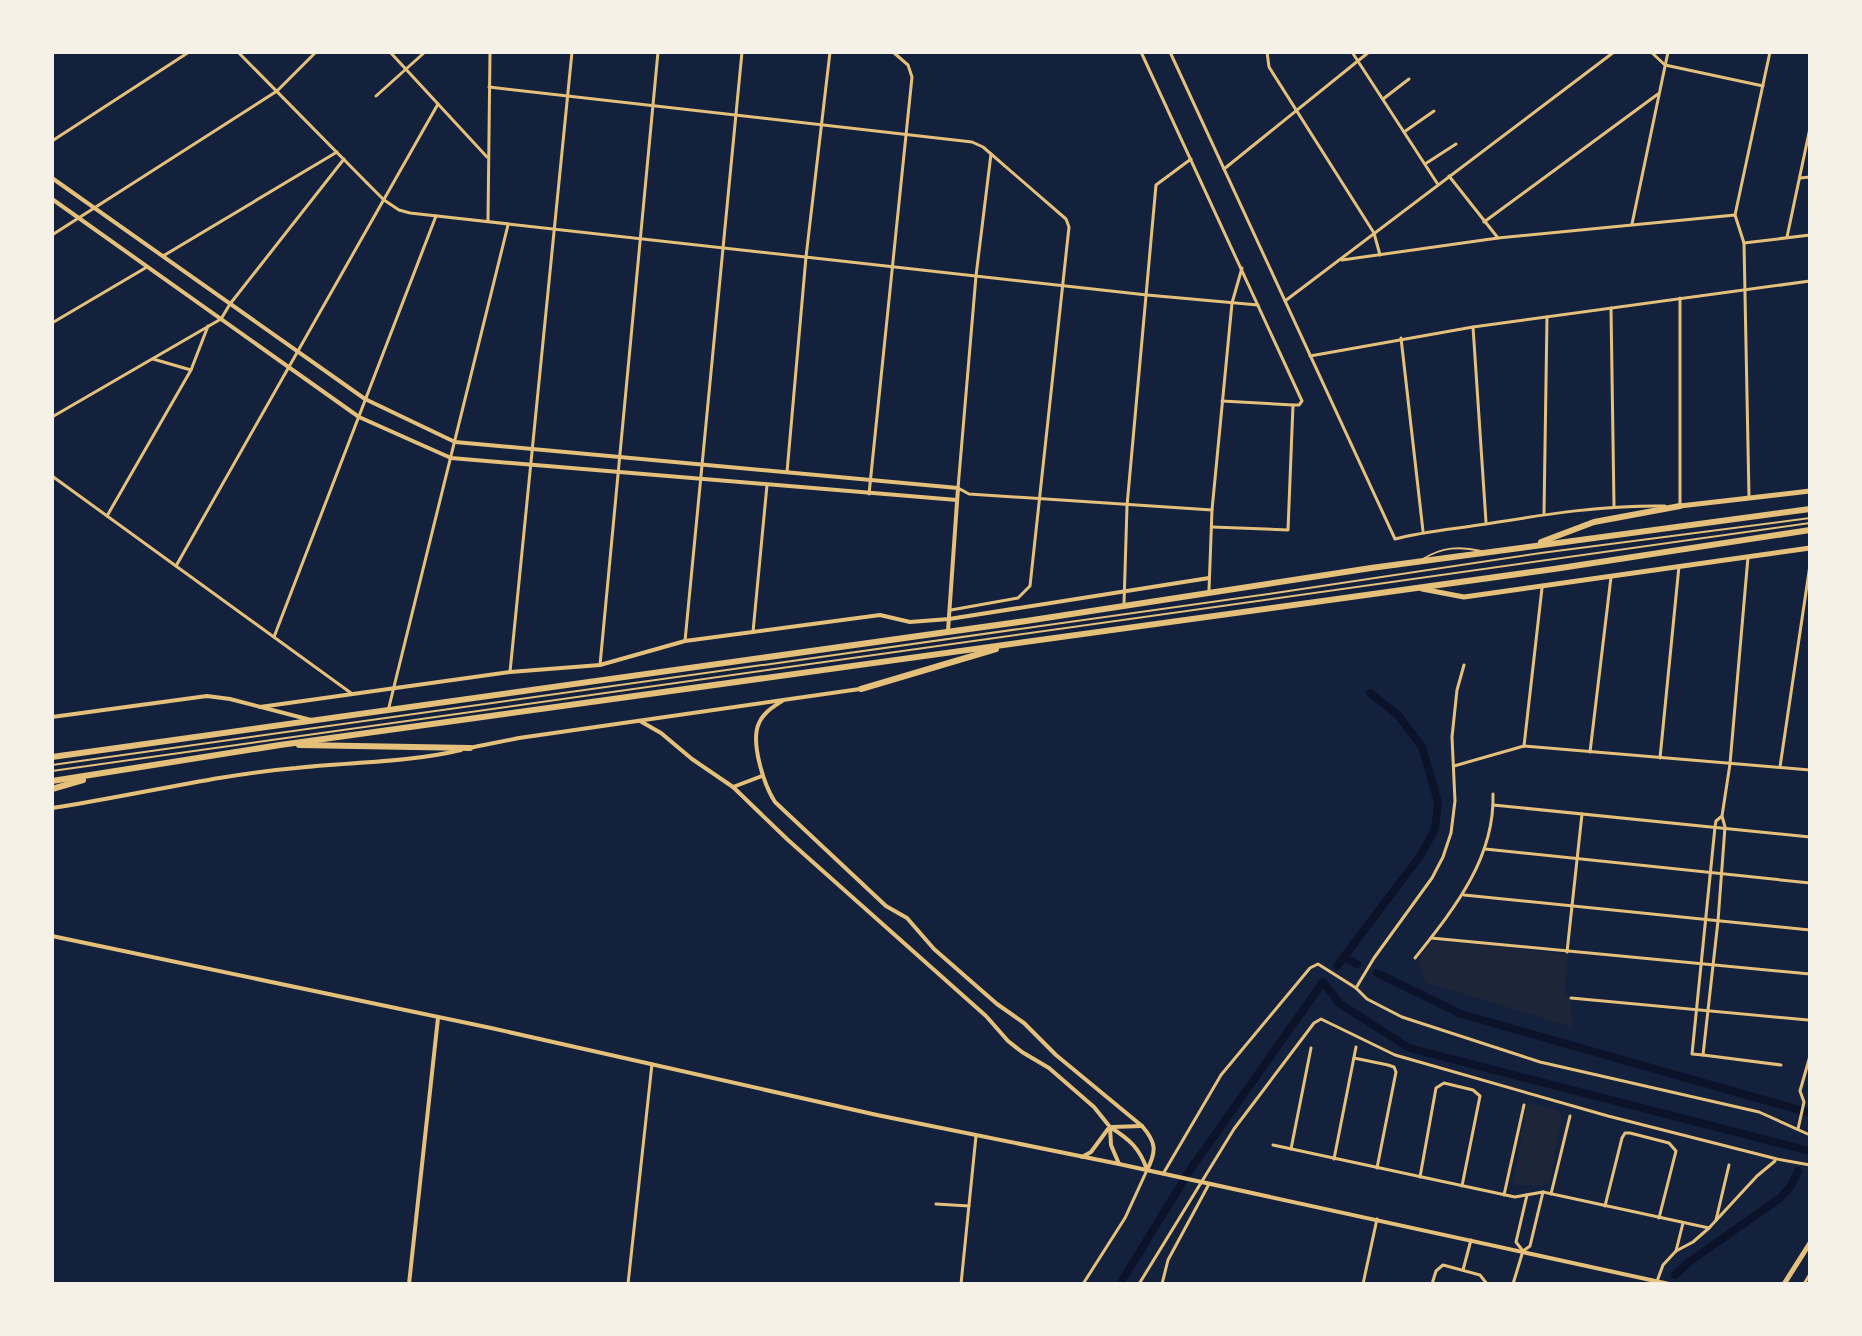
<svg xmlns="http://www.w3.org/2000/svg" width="1862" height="1336" viewBox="0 0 1862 1336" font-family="Inter,sans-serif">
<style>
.green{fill:#1d2539}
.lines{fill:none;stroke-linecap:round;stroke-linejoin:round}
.canal{stroke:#0b132b;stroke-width:8}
.service{stroke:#e5c07b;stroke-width:2}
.pedestrian{stroke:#e5c07b;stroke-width:3}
.minor{stroke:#e5c07b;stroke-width:3}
.tertiary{stroke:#e5c07b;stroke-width:4}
.secondary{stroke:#e5c07b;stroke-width:5}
.trunk{stroke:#e5c07b;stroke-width:6}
</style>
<rect width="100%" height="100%" fill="#14213d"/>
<g class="green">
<path d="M1433,940L1568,954L1565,992L1571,1000L1572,1027L1425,982L1418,960Z"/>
<path d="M1527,1103L1558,1110L1562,1117L1550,1181L1546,1185H1513Z"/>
</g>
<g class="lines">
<g class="canal">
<path d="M1344,957L1357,964"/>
<path d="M1337,966L1420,856L1435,829L1438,802L1422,747L1398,715L1370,693"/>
<path d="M1377,973L1461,1014L1810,1113"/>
<path d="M1675,1275L1689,1262L1780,1198L1791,1186L1798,1171"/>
<path d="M1120,1284L1190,1170L1323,982L1339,1003L1409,1048L1810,1151"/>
</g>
<g class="service">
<path d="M1423,559C1442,547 1460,546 1481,551"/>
<path d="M52,765L1282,592L1541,553L1810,518"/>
<path d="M52,771L1810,523"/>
</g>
<path class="pedestrian" d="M367,183L384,200"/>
<g class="minor">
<path d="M238,52L367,183"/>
<path d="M390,52L487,157"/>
<path d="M1141,52L1302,401L1299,405H1293L1222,401"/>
<path d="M1170,52L1395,539C1425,531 1455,529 1486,524C1547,514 1604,505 1665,506"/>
<path d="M1267,52L1269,67L1374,233L1380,255"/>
<path d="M1352,52L1437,183"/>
<path d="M1651,52L1665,65L1763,86"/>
<path d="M489,87L972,142L983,147L1066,219L1069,227L1030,586L1018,598L951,610"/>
<path d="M376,96L425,52"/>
<path d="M1383,99L1409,79"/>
<path d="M1404,132L1434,111"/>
<path d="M52,141L189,52"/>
<path d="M991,154L976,276L958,488L969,494L1212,510"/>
<path d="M1425,164L1456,144"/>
<path d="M1224,169L1369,52"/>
<path d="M1449,176L1498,238"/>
<path d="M1800,178L1810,177"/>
<path d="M384,200L399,210L410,213L1147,295L1258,305"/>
<path d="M488,220L490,52"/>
<path d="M1484,222L1658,94"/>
<path d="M1632,224L1668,52"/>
<path d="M52,235L277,91L316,52"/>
<path d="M1787,237L1810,128"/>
<path d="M1744,243L1810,235"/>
<path d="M163,256L337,152"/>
<path d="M1342,260L1498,238L1735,215"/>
<path d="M1680,298V506"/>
<path d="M1285,301L1614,52"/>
<path d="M1611,308L1614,506"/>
<path d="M52,323L147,267"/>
<path d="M1473,327L1486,522"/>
<path d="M1401,338L1423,531"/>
<path d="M1310,356L1473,327L1810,281"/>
<path d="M153,359L191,370"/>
<path d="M52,417L221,319L230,304L344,159"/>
<path d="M787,472L806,257L830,52"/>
<path d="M52,476L351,693"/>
<path d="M869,494L912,77L908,65L893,52"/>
<path d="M1749,497L1744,243L1735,215L1770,52"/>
<path d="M1544,513L1547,317"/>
<path d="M107,516L191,370L208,326"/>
<path d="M1212,527L1288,530L1293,405"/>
<path d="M176,566L438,104"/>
<path d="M1209,590L1212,510L1232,303L1242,268"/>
<path d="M1124,604L1127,506L1156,185L1191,159"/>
<path d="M753,632L767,485"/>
<path d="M274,637L436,216"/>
<path d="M685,641L742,52"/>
<path d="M600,665L658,52"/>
<path d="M510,672L572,52"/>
<path d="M388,711L508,225"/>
<path d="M1524,746L1542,588"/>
<path d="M1590,752L1611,577"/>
<path d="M1660,758L1679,566"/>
<path d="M1454,766L1524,746L1810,770"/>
<path d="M1780,767L1810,565"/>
<path d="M1493,805L1810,837"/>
<path d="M1722,816L1725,827L1718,921L1703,1055L1692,1054L1715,827L1716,821L1722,816L1730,764L1748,557"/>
<path d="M1485,849L1810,883"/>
<path d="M1464,895L1810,930"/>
<path d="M1431,938L1810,974"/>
<path d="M1567,952L1582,814"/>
<path d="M1415,958C1453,910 1495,859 1493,794"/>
<path d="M1356,988L1374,958L1432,878L1443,857L1451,833L1455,801L1452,737L1457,690L1464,665"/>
<path d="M1571,998L1808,1020"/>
<path d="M1703,1055L1781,1065"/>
<path d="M1354,1058L1388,1065L1394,1067L1396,1072L1377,1168"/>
<path d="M1798,1129L1804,1102L1800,1091L1810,1056"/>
<path d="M1273,1145L1515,1197L1543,1192L1709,1228L1757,1176L1775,1161"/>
<path d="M1291,1149L1311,1048"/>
<path d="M1334,1159L1356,1047"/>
<path d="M1163,1174L1221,1075L1310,968L1318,964L1356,988L1367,999L1402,1017L1540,1062L1759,1112L1810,1135"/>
<path d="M1420,1177L1436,1088L1444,1083L1473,1090L1480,1096L1462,1186"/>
<path d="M1551,1194L1570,1116"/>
<path d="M1504,1195L1524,1105"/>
<path d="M936,1204L969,1206"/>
<path d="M1605,1206L1622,1138L1625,1133H1630L1669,1143L1676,1151L1659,1218"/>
<path d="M1716,1220L1729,1165"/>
<path d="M1523,1251L1516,1242L1527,1195"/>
<path d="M1676,1251L1693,1242L1709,1228"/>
<path d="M1463,1270L1471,1240"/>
<path d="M628,1284L652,1064"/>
<path d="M961,1284L976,1136"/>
<path d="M1083,1284L1125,1218L1147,1170"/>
<path d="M1139,1284L1234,1129L1314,1023L1321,1019L1395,1055L1608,1116L1777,1159L1810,1165"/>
<path d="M1162,1284L1168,1260L1209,1184"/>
<path d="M1363,1284L1377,1219"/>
<path d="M1432,1284L1436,1271L1443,1265L1480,1275L1487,1284"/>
<path d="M1513,1284L1523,1251L1530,1246L1543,1192"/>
<path d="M1656,1284L1663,1265L1676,1251L1683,1223"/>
<path d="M1804,1284L1810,1274"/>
</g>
<g class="tertiary">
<path d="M52,178L365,399L455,442L958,488L948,631"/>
<path d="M52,199L359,417L451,458L957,500"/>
<path d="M782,701C773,707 764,712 759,723C750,742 764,785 775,802L886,906L907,918L934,949L997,1004L1024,1023L1056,1055L1142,1126C1156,1142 1157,1151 1147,1170"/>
<path d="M260,707L510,672L600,665L685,641L880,615L910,622L949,619L1209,578"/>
<path d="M52,717L207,696L230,699L311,720"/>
<path d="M640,721L661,733L692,759L733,787L788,840L986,1016L1008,1041L1022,1052L1049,1068L1094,1107L1110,1127L1111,1145L1119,1164"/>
<path d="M469,748L519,738L860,689"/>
<path d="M733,787L762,776"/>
<path d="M52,808C133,796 214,775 296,768C351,762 406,763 461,750"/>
<path d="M52,936L491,1028L877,1115L1119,1164L1669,1284"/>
<path d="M1110,1127C1129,1139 1140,1148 1147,1170"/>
<path d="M1112,1127L1142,1126"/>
<path d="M1082,1157L1091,1152L1108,1129"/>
<path d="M409,1284L438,1018"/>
</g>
<g class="secondary">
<path d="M1680,506L1810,491"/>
<path d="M1422,589L1464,597L1810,548"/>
<path d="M1784,1284L1810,1243"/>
</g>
<g class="trunk">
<path d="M1541,542L1594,522L1680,506"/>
<path d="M861,689L996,649"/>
<path d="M299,745L470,748"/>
<path d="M52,757L1026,621L1371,568L1810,509"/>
<path d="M52,781L280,745L1554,569L1810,530"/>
<path d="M52,789L83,780"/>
</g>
</g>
<rect width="1862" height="1336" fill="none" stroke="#f6f1e7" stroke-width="108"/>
</svg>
